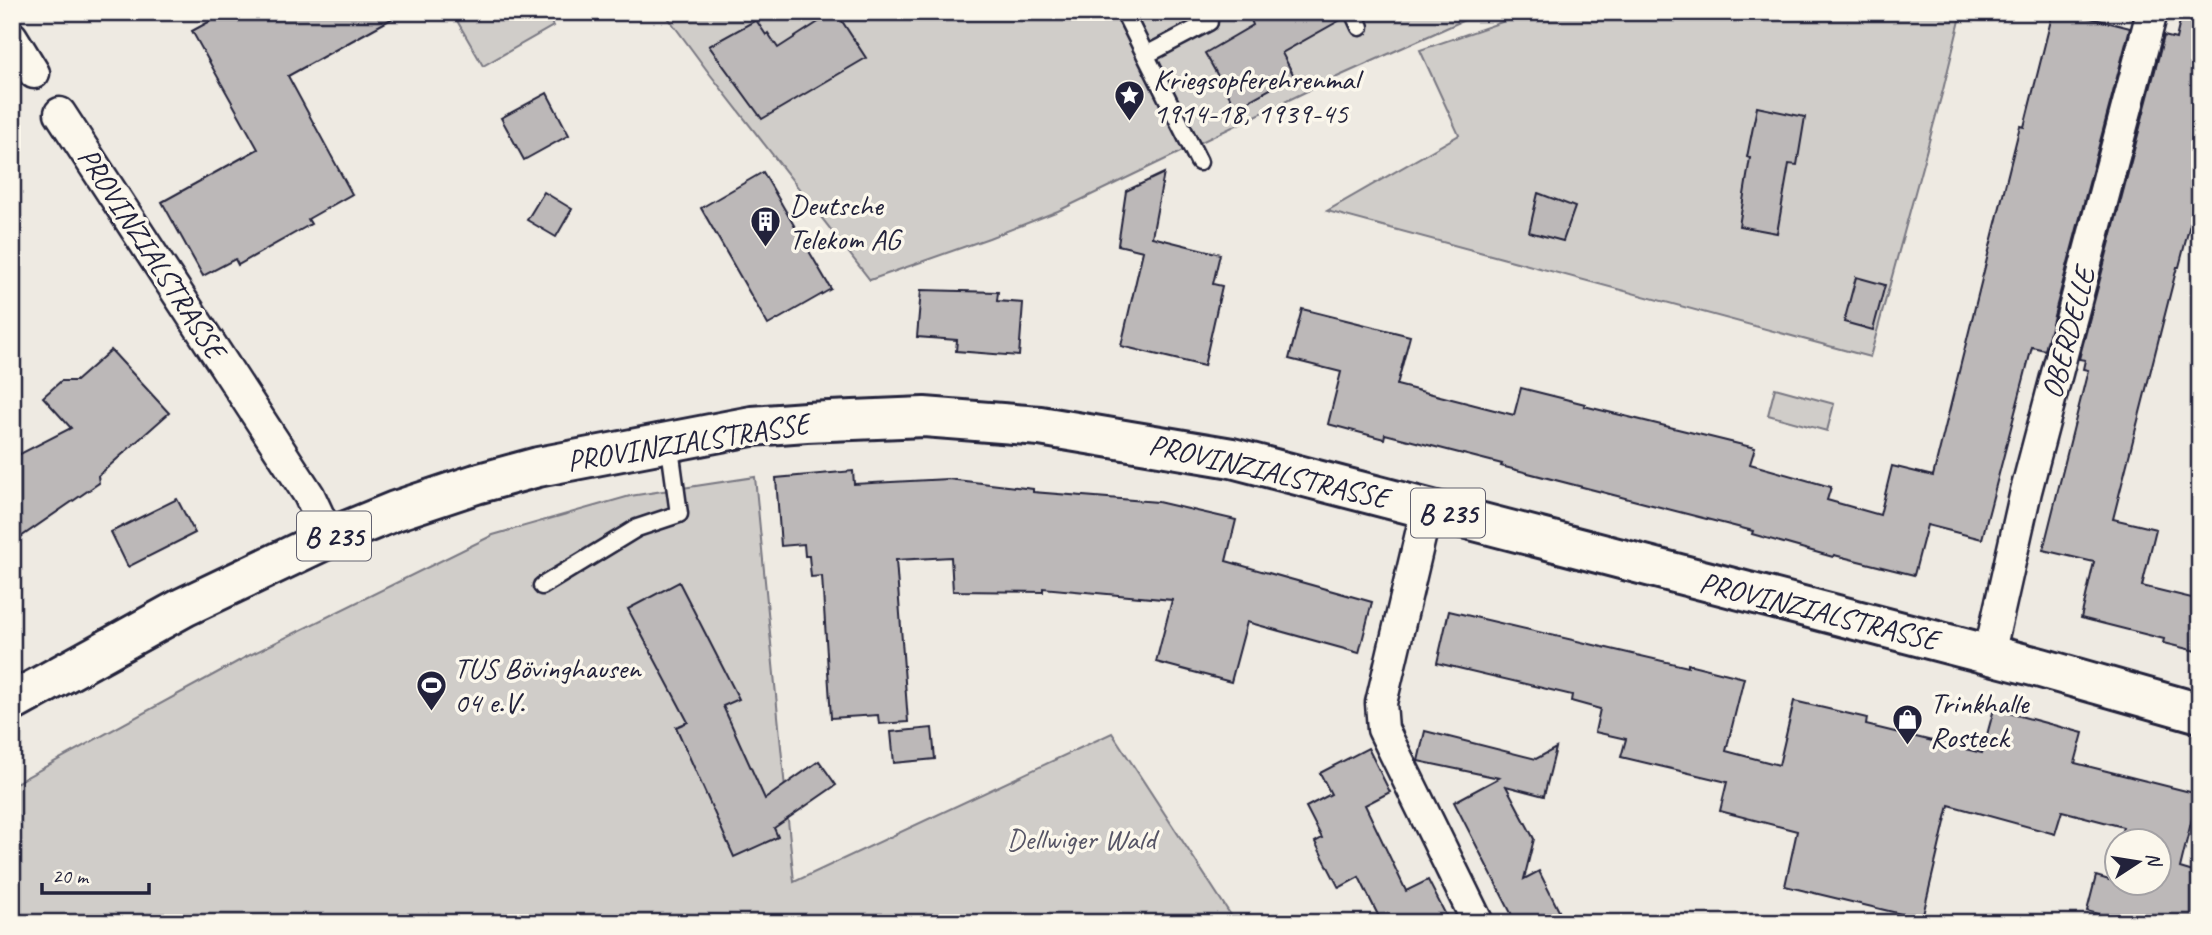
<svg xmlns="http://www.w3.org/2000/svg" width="2212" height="935" viewBox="0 0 2212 935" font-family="Caveat,sans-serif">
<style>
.green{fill:#d0cdc9;stroke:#797882;stroke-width:2}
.building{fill:#bcb8b8;stroke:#22223b;stroke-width:2}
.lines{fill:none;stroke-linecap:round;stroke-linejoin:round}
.lane-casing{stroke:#22223b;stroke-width:21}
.street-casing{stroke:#22223b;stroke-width:35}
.primary-casing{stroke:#22223b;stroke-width:44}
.lane{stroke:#fbf7ec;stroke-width:16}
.street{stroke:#fbf7ec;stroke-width:30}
.primary{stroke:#fbf7ec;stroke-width:38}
.labels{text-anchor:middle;stroke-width:7;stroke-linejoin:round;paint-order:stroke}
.shield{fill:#fbf7ec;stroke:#636270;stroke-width:2}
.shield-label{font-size:28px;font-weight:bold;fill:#22223b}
.poi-label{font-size:30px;fill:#22223b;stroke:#fbf7ec;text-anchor:start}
.street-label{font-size:30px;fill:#22223b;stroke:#fbf7ec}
.park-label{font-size:30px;fill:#565566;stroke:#fbf7ec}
</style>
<rect width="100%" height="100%" fill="#eeeae2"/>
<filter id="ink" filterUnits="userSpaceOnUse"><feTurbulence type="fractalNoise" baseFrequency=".0143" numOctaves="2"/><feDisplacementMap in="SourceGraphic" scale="14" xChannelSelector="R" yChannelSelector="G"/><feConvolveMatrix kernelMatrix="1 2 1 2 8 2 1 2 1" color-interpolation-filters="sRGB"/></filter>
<g filter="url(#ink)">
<g class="green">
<path d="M452,12H546L553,26L483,66Z"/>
<path d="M664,12H1482L1326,82L1058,211L989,238L870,280L709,73Z"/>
<path d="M1531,12H1962L1943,90L1870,357L1327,211L1459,135L1420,50Z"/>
<path d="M1775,388L1834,404L1827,431L1768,415Z"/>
<path d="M755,477L794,882L1112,733L1236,923H12V785L246,657L493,535L630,496Z"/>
</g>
<g class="building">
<path d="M227,12H404L288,76L352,194L308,219L311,224L238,265L235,259L203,276L162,202L258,149L192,31Z"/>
<path d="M834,12H836L866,58L762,119L709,46L756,20L766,35L768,33L778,48Z"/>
<path d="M1248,12H1343L1344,18L1282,53L1294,76L1236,108L1205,53L1253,25Z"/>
<path d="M2053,12H2067L2130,28L2045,350L2032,347L1982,539L1927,525L1914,575L1834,555L1833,557L1752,534L1753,531L1501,466L1502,464L1385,434L1384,439L1328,424L1341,372L1289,359L1302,309L1410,336L1397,385L1514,415L1521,388L1585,404L1584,406L1755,448L1750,464L1831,487L1827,500L1880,515L1892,466L1933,476L2020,126L2024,127Z"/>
<path d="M2182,12H2200V185L2179,267H2177L2113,519L2156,529L2142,586L2200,600V652L2163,643L2164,639L2081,618L2094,562L2043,550L2088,370L2083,369L2085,360L2079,359L2164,36L2176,39Z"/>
<path d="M547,93L569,135L524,160L501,118Z"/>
<path d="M1757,107L1805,117L1797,165L1789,164L1777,233L1739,226L1750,158L1747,157Z"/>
<path d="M763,172L831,289L768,325L701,208Z"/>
<path d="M1164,173L1152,237L1220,254L1213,284L1222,286L1204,366L1121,346L1143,251L1118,245L1126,191Z"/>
<path d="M544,192L572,209L556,237L527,220Z"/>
<path d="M1538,193L1575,207L1563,241L1529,232Z"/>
<path d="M1856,277L1885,285L1873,330L1844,322Z"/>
<path d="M921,290L998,292L997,301L1023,303L1019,356L956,351L957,340L917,337Z"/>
<path d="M111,350L169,413L98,476L99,483L12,543V458L71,428L43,397L61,381H76Z"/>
<path d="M853,471L854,484L948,479L1033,489V492L1158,502L1236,520L1226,561L1372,602L1359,653L1247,622L1231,682L1156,662L1172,600L1043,588V592L953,591L951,557L896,560L908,722L879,724L878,715L831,718L822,576L811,577L809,556H805L804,544L781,546L776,478Z"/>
<path d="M177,499L195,533L128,567L111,532Z"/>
<path d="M679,582L739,699L723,706L765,799L819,761L836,785L774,828L778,837L734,857L676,727L688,722L628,609Z"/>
<path d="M1449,611L1688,667V664L1744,678L1726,751L1779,765L1794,701L1867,718L1866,725L1982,753L1994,709L2083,733L2075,763L2198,794L2180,868L2200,874V923H2130L2087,911L2096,876L2109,880L2118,848V883H2160V841H2119L2123,827L2062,811L2055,834L1949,805L1922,919L1785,886L1797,831L1720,811L1727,782L1621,757L1626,739L1595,732L1600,709L1571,701L1572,695L1437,663Z"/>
<path d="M932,728L935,759L894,763L891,732Z"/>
<path d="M1425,731L1536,759L1556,748L1544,796L1506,786L1534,839L1524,879L1539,871L1565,923H1516L1454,802L1499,778L1418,761Z"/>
<path d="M1368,748L1390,792L1365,805L1406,891L1428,880L1450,923H1382L1359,877L1339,888L1315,842L1322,838L1306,807L1331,794L1320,773Z"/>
</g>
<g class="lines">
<defs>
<g id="lane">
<path d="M1124,12L1199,162"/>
<path d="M1353,12L1360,27"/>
<path d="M1146,55L1209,22L1204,12"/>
<path d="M542,586L637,528L679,514L669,441"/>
</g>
<g id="street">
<path d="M12,37L34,73"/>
<path d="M60,113L309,495L329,538"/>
<path d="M1427,508L1381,703L1383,729L1478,923"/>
<path d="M1989,655L2026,491L2152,12"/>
</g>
<path id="primary" d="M12,702L184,607L329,538L395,511L476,484L538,467L752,426L806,422L924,417L1040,426L1232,458L2041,668L2200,713"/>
</defs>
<use href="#lane" class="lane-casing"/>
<use href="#street" class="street-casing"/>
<use href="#primary" class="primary-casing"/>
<use href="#lane" class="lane"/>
<use href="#street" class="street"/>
<use href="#primary" class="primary"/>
</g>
</g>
<defs>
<symbol id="sight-pin" viewBox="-11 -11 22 30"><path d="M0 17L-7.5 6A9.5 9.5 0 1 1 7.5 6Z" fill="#22223b" stroke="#fbf7ec"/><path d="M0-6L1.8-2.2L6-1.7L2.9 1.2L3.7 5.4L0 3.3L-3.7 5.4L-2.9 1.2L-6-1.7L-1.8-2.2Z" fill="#fff"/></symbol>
<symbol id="building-pin" viewBox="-11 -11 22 30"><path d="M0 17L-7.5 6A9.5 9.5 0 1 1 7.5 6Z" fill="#22223b" stroke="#fbf7ec"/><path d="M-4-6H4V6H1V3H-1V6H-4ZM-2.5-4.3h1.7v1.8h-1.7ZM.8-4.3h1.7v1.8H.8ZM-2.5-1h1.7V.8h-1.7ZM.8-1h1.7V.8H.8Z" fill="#fff"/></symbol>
<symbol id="stadium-pin" viewBox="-11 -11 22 30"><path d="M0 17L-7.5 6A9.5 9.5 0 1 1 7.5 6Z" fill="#22223b" stroke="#fbf7ec"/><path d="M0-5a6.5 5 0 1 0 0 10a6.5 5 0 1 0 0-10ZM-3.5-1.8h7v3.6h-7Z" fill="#fff"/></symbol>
<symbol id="shop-pin" viewBox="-11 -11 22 30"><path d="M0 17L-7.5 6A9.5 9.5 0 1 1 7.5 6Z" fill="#22223b" stroke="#fbf7ec"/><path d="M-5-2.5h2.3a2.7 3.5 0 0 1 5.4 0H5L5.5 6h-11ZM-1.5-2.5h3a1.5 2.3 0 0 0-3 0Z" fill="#fff"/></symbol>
</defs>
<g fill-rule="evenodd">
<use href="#sight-pin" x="1112" y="78" width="35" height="47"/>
<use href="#building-pin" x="748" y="204" width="35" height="47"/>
<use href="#stadium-pin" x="414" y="668" width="35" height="47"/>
<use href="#shop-pin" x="1890" y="702" width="35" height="47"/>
</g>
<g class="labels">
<g class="shield">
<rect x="1411" y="488.5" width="74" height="49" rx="5"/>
<rect x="297" y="511.5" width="74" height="49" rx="5"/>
</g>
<g class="shield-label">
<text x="1448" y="523">B 235</text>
<text x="334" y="546">B 235</text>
</g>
<g class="poi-label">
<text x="1153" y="89">Kriegsopferehrenmal<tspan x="1153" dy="34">1914-18, 1939-45</tspan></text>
<text x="789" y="215">Deutsche<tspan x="789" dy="34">Telekom AG</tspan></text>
<text x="454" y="678">TUS Bövinghausen<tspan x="454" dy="34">04 e.V.</tspan></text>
<text x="1930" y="713">Trinkhalle<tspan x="1930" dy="34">Rosteck</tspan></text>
</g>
<g class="street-label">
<text transform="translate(152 253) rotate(57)" y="10">PROVINZIALSTRASSE</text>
<text transform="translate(2068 333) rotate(-75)" y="10">OBERDELLE</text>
<text transform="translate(688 442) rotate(-9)" y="10">PROVINZIALSTRASSE</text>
<text transform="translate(1269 471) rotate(13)" y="10">PROVINZIALSTRASSE</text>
<text transform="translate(1819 611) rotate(14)" y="10">PROVINZIALSTRASSE</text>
</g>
<g class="park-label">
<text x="1081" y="849">Dellwiger Wald</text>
</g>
</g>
<rect width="2212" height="935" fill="none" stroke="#fbf7ec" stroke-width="42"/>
<rect x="21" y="21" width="2170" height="893" fill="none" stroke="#22223b" stroke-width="2.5" filter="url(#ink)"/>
<g transform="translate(2138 862) rotate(78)"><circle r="33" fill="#fbf7ec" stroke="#a4a2a5" stroke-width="2"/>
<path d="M0-5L12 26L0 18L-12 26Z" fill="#22223b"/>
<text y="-10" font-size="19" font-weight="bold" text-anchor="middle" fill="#22223b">N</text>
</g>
<path d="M42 883v10h107v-10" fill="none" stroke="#22223b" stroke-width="3.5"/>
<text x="52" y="883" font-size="21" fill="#22223b" stroke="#fbf7ec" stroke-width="5" paint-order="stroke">20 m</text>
</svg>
